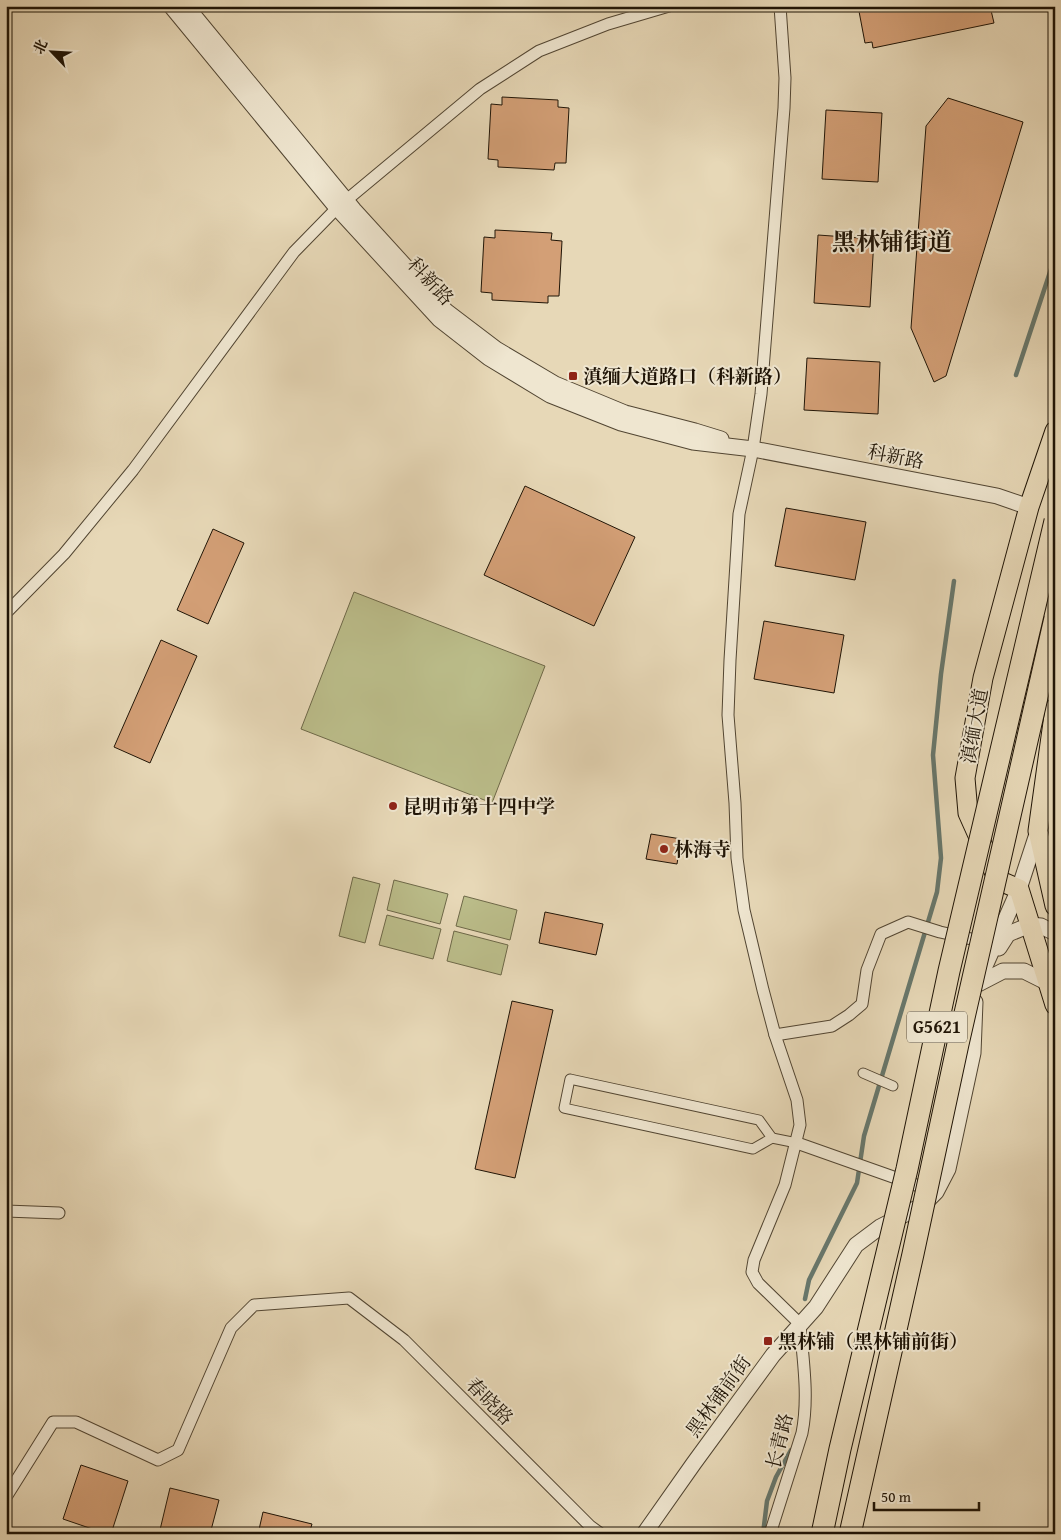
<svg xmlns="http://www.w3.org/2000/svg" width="1061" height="1540" viewBox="0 0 1061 1540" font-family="'Gentium Book Plus','Noto Serif SC',serif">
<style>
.green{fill:#bbbd8a;stroke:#6d6848}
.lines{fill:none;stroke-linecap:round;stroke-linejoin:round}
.stream{stroke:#67776c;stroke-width:4.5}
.building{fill:#d39f76;stroke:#1f1406}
.pedestrian-casing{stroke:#514532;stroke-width:11}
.minor-casing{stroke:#514532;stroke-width:13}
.tertiary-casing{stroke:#514532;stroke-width:17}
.primary-casing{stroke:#1f1406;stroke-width:21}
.pedestrian{stroke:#efe6d0;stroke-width:9}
.minor{stroke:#efe6d0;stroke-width:11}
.tertiary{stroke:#efe6d0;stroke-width:15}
.primary{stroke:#e7d8b7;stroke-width:19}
.motorway-bridge-casing{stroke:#1f1406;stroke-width:23;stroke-linecap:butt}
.motorway-bridge{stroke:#e7d8b7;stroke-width:21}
.poi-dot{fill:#8f2418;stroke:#efe6d0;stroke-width:2}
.labels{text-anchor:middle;stroke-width:4;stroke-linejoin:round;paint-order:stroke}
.shield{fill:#efe6d0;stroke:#5d5343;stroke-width:1}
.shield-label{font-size:18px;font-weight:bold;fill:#1f1406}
.street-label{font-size:19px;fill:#1f1406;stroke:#efe6d0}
.poi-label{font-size:19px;font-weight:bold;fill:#1f1406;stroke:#efe6d0;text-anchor:start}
.district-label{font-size:24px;font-weight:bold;fill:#1f1406;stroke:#efe6d0}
</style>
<rect width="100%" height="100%" fill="#e7d8b7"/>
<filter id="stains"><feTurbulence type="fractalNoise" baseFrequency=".004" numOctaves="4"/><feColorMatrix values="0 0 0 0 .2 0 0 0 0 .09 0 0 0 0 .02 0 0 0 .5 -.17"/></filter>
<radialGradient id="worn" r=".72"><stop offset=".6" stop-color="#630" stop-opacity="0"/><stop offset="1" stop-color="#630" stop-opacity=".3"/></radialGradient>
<g class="green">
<path d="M354,592L545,666L492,803L301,729Z"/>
<path d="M353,877L380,884L365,943L339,936Z"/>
<path d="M394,880L448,894L440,924L387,910Z"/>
<path d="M464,896L517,910L510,940L456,926Z"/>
<path d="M387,915L441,929L433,959L379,945Z"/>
<path d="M454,931L508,945L501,975L447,961Z"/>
</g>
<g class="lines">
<g class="stream">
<path d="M1016,375L1055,257"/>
<path d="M805,1299L809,1280L857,1183L864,1136L937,892L941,858L933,755L941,674L954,581"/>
<path d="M763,1534L767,1501L776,1477L791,1450"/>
</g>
</g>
<g class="building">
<path d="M858,6H990L994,23L873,48L872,42L865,43Z"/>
<path d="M502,97L558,100V107L569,108L566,163H555L554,170L498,167V160L488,159L491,104L502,105Z"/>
<path d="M948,98L1023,122L946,376L934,382L911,328L926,126Z"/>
<path d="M826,110L882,113L878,182L822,179Z"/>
<path d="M495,230L552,233L551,240L562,241L559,296H548V303L492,300V293L481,292L484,237L495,238Z"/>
<path d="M818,235L874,239L870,307L814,303Z"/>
<path d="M807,358L880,362L878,414L804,410Z"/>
<path d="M525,486L635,537L594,626L484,575Z"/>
<path d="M786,508L866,522L855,580L775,566Z"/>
<path d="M213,529L244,543L208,624L177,610Z"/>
<path d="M764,621L844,635L834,693L754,679Z"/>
<path d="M161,640L197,656L150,763L114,747Z"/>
<path d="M651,834L681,839L677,864L646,859Z"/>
<path d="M545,912L603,924L596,955L539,943Z"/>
<path d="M512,1001L553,1010L515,1178L475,1169Z"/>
<path d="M81,1465L128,1481L111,1534H107L63,1519Z"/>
<path d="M170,1488L219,1500L210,1534H159Z"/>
<path d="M263,1512L312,1524L309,1534H258Z"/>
</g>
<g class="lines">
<defs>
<g id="pedestrian">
<path d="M863,1073L893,1086"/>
<path d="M570,1079L759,1120L772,1138L753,1149L564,1108Z"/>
<path d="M772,1138L797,1143"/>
</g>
<g id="minor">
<path d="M6,613L64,554L133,470L294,252L337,208L480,89L539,51L608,24L669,6"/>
<path d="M775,1035L832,1026L849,1015L862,1004L867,970L881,934L908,922L940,932L985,942"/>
<path d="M797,1143L930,1190"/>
<path d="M6,1211L59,1213"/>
<path d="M6,1497L53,1422H76L158,1460L178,1450L231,1328L254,1305L349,1298L404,1340L590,1526L601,1534"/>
<path d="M770,1534L802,1433C809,1397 803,1360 800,1324L758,1283L752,1272L754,1260L785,1185L800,1125L797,1100L775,1035L763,990L744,910L737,858L735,803L728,715L730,660L739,514L753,449L761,394L784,108L785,78L780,6"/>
</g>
<g id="tertiary">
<path d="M171,6L337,208L439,319L489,358L550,395L621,423L693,442L753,449L997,496L1029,507"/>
<path d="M186,6L354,210L446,311L496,349L555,384L625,413L695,431L721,439"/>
<path d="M999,948L1008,934L1030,925L1041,926L1055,933"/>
<path d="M981,975L1019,889L1038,831"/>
<path d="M978,984L1003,971H1024L1048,983"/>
<path d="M644,1534L694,1463L773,1355L816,1307L856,1245L880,1227L923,1205L936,1192L948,1169L973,1053L975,1002"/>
</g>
<g id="primary">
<path d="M1055,431L1029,507L983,678L965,778L968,813L998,880L1019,889L1055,1005"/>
<path d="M1055,708L1038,831L1055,906"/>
</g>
</defs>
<use href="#pedestrian" class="pedestrian-casing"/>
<use href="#minor" class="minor-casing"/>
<use href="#tertiary" class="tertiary-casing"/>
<use href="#primary" class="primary-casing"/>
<use href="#pedestrian" class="pedestrian"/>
<use href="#minor" class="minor"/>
<use href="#tertiary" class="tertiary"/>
<use href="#primary" class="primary"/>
<defs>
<g id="motorway-bridge">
<path d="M822,1534L840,1449L907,1169L949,971L1055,521"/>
<path d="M850,1534L913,1254L958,1044L1055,618"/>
</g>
</defs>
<use href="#motorway-bridge" class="motorway-bridge-casing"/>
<use href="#motorway-bridge" class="motorway-bridge"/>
</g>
<g class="poi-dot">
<rect x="568" y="371" width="10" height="10" rx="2.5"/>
<circle cx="393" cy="806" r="5"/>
<circle cx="664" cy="849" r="5"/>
<rect x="763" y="1336" width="10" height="10" rx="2.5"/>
</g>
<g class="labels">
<rect class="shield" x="907" y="1011.5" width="60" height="31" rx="4"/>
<g class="shield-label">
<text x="937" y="1033">G5621</text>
</g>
<g class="street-label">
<text transform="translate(431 281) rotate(47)" y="7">科新路</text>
<text transform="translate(896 456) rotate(11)" y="7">科新路</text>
<text transform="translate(974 726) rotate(-80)" y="7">滇缅大道</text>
<text transform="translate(718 1396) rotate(-54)" y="7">黑林铺前街</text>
<text transform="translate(490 1401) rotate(45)" y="7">春晓路</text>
<text transform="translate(779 1441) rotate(-76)" y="7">长青路</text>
</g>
<g class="poi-label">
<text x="583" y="383">滇缅大道路口（科新路）</text>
<text x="403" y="813">昆明市第十四中学</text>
<text x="674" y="856">林海寺</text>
<text x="778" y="1348">黑林铺（黑林铺前街）</text>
</g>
<g class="district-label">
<text x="892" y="250">黑林铺街道</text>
</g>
</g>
<rect width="1061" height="1540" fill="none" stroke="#e7d8b7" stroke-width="25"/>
<rect x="8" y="8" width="1046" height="1525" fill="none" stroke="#1f1406" stroke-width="2.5"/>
<rect x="12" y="12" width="1036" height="1515" fill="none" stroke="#1f1406"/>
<g transform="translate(52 52) rotate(295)" stroke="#efe6d0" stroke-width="4" paint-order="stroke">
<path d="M0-4L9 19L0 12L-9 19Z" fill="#1f1406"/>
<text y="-8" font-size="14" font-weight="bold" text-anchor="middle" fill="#1f1406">北</text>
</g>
<path d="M874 1502v8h105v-8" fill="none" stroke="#1f1406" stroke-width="2.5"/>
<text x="881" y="1502" font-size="15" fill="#1f1406" stroke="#efe6d0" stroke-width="4" paint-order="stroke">50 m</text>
<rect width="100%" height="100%" filter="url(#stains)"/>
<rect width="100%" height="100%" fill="url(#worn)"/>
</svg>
